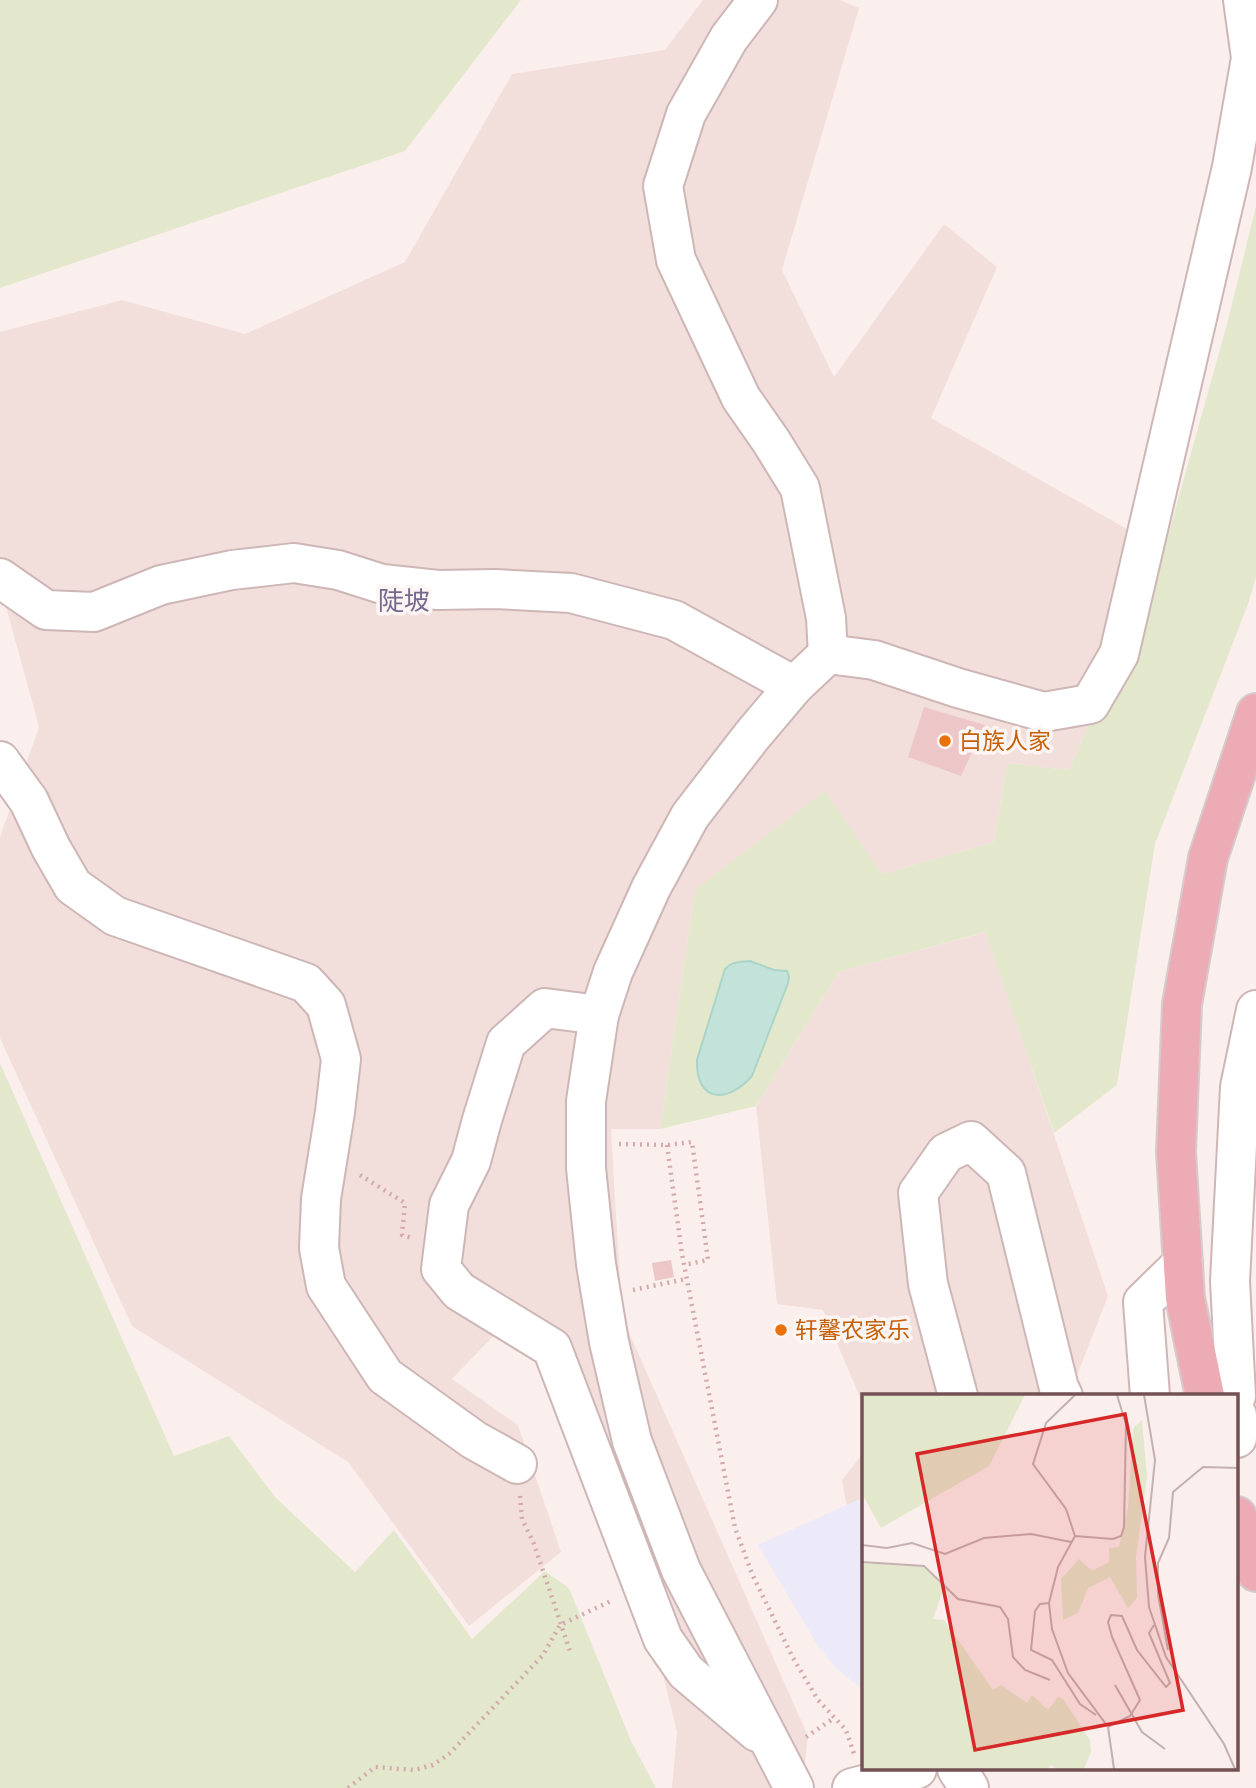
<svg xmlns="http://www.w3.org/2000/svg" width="1256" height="1788" viewBox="0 0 1256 1788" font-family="'Asap Condensed','Noto Sans SC',sans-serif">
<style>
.residential{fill:#f2dfdc}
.education{fill:#ece9f8}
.green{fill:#e3e8cc}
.water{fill:#c3e3da;stroke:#aad4c8;stroke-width:2}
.building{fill:#edc7c8}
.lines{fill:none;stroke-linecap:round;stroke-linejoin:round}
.minor-casing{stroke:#ceb6b6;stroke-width:42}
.highway-casing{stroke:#d5cbcc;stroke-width:42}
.path{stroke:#d3aaab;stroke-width:4.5;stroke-dasharray:2 5;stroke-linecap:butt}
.minor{stroke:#fff;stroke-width:38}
.highway{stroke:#edabb6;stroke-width:38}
.food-dot{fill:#e8710a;stroke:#fdf5f3;stroke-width:2.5}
.labels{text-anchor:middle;stroke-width:7;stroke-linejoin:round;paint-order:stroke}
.food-label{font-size:23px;fill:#c56008;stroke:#fdf5f3;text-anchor:start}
.quarter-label{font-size:26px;fill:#736a8f;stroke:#fdf5f3}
.inset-road{fill:none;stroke:#c5b0b0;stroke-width:2}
.view{fill:#d62828;fill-opacity:0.15;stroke:#d62828;stroke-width:3.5}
.inset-edge{fill:none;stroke:#745154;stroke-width:3.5}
</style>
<rect width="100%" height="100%" fill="#fbefed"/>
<g class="residential">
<path d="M703,0H840L859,8L782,270L834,377L944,224L997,267L931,418L1164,550L1069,770L1007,763L994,842L882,874L695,890L660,1129H611L622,1317L808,1736L802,1788H672L677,1732L660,1663L562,1356L507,1322L452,1379L518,1425L561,1552L469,1626L348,1462L132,1326L0,1038V837L39,727L0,585V332L122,300L245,334L405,262L512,74L665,50Z"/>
<path d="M986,932L1108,1296L1069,1396H864V1407L823,1310L777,1304L756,1106L839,972Z"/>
<path d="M864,1452V1602L842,1480Z"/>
</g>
<path class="education" d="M864,1497V1691L836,1668L818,1646L758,1545Z"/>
<g class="green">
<path d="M0,0H521L405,151L0,288Z"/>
<path d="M1256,206V577L1248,604L1155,844L1117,1085L1054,1133L985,932L839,972L756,1106L660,1129L695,890L825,791L882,874L994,842L1007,763L1069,770L1164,550L1227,324Z"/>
<path d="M0,1063L174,1456L229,1436L276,1498L355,1572L394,1530L472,1639L545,1571L569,1588L631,1741L656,1788H0Z"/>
</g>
<path class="water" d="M750,961L774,970L787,971L789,977L788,983L752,1076C728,1103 696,1104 697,1060L725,969C732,961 740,962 750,961Z"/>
<g class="building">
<path d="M924,707L985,725L961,776L908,757Z"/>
<path d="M671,1260L674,1277L655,1281L652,1263Z"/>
</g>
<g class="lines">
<defs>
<g id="minor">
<path d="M758,0L729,38L686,114L663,186L676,260L741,398L771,441L800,488L826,618L828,654"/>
<path d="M0,578L46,610L94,612L161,585L232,570L294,563L338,570L382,584L438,590L495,589L571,593L674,620L794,686"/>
<path d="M0,761L29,801L51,848L73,886L115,916L306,983L326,1005L341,1059L335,1112L321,1199L319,1248L326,1286L385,1376L474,1440L517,1464"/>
<path d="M599,1015L545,1008L506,1043L482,1120L471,1161L449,1205L441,1269L459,1291L552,1348L663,1639L686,1672L757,1732"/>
<path d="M958,1396L928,1284L918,1193L946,1153L971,1141L1006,1173L1059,1388L1063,1396"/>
<path d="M1150,1396L1143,1302L1183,1263"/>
<path d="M1236,1396L1230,1281L1240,1087L1256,1010"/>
<path d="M1237,1415V1438"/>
<path d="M957,1769L969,1788"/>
<path d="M794,1788L681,1570L632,1441L609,1342L596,1264L586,1168V1101L599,1015L613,972L651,888L690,816L751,737L794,686L828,654L874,660L958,688L1044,712L1090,704L1119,654L1232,167L1251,58L1243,0"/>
<path d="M852,1788L898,1776L917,1769"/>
</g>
<g id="highway">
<path d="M1205,1396L1185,1298L1176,1152L1182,1004L1208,858L1256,713"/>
<path d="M1237,1516L1256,1572"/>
</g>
</defs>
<use href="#minor" class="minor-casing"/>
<use href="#highway" class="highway-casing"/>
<g class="path">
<path d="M619,1144L667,1145L692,1142L708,1260L684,1265"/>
<path d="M667,1145L682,1254L735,1528L753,1576L792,1656L818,1700L846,1730L854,1754"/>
<path d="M360,1175L405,1203L402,1235L412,1238"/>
<path d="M633,1290L686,1279"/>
<path d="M520,1496L522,1519L534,1544L570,1651"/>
<path d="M806,1737L834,1718"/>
<path d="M348,1788L375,1767L414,1770L433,1765L449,1754L543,1655L560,1625L613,1600"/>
</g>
<use href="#minor" class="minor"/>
<use href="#highway" class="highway"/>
</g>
<g class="food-dot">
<circle cx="945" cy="741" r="7"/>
<circle cx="781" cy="1330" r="7"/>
</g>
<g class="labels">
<g class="food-label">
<text x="959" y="749">白族人家</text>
<text x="795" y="1338">轩馨农家乐</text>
</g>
<g class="quarter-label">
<text x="404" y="610">陡坡</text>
</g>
</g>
<g transform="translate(862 1394)">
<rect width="376" height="376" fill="#fbefed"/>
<path d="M0,1H163L127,72L19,134L0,100ZM280,26L285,83L274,163L275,204L266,214L248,183L226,194L216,219L201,226L199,185L217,165L230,177L247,168V154L257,153L266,114L271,34ZM0,169L62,173L82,194L71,225L82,226L131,296L139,291L165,309L170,301L186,316L196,303L201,305L228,346L229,358L222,375H195L189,371L186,375H0Z" fill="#e3e8cc"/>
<path class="inset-road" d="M213,1L184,29L171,70L204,115L213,142M282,1L293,66L283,163L287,213L304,263L362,350L373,375M0,151L25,154L50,149L83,160L122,144L169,140L209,148M0,168L62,172L96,205L138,213L146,225L151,263L163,276L188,286M187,209L178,210L173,217L169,256L190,266L218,310L234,321M306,256L296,200V169L307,144L311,98L341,73L377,74M253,291L280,338L303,355M246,333L268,322L278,306L250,243L246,228L249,221L260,222L275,256L304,293L308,289L287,239L292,231M252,375L246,333L206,279L190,235L187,209L196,173L213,142L251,145L259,142L262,133L264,30L255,1"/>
<path class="view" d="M263,20L321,316L113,356L55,60Z"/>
<rect width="376" height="376" class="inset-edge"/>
</g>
</svg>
